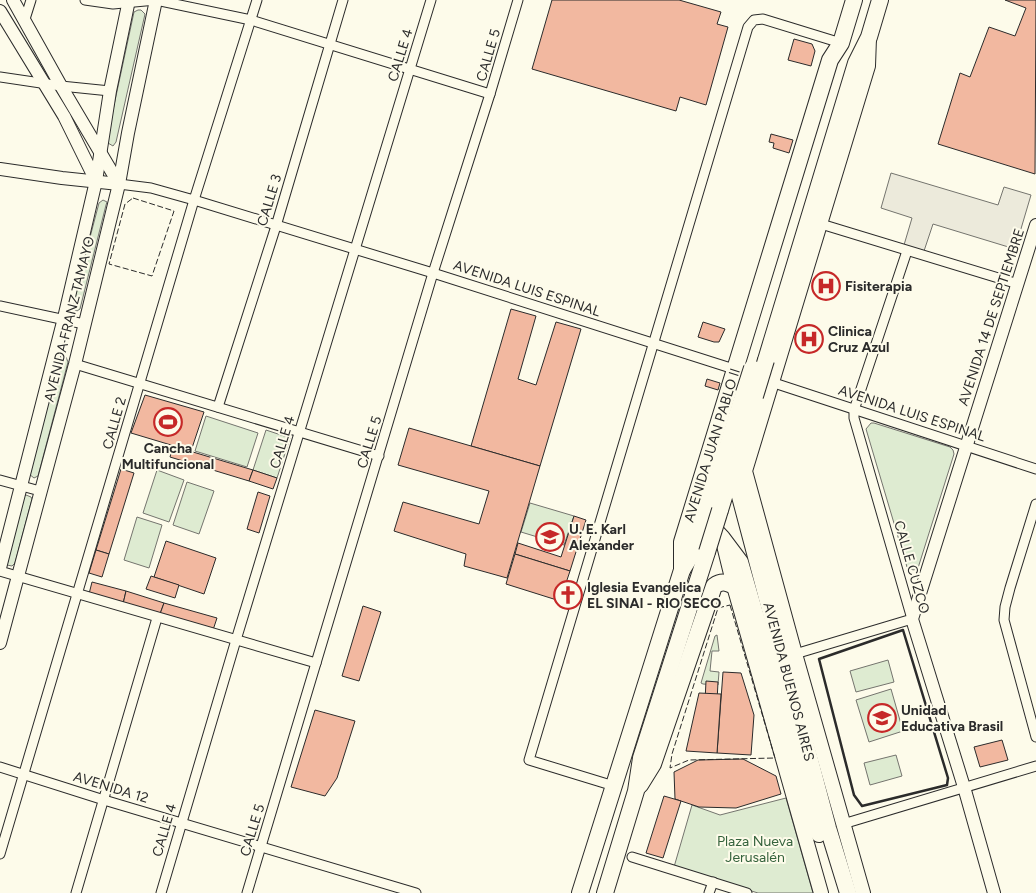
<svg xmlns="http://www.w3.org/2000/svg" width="1036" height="893" viewBox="0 0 1036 893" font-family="Figtree,sans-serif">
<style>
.green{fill:#deebd1;stroke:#74746e}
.parking{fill:#eceadb;stroke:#74746e}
.building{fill:#f2b8a0;stroke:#2b2b2b}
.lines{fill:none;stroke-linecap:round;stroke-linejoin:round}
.street-casing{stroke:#2b2b2b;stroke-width:11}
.secondary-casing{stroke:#2b2b2b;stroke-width:14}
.primary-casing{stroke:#2b2b2b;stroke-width:16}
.highway-casing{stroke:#2b2b2b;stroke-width:18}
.street{stroke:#fdfbea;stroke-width:9}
.secondary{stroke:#fdfbea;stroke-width:12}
.primary{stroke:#fdfbea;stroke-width:14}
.highway{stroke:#fdfbea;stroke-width:16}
.highway-bridge-casing{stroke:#2b2b2b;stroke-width:18;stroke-linecap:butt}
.highway-bridge{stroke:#fdfbea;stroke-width:16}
.fence{stroke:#2b2b2b;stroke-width:1;stroke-dasharray:6 2.5;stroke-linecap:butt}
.wall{stroke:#2b2b2b;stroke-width:2.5}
.labels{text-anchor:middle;stroke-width:4;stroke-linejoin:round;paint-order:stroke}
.street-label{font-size:14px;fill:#2b2b2b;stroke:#fdfbea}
.poi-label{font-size:14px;font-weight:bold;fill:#2b2b2b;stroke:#fdfbea;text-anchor:start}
.park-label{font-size:14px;fill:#34623c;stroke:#fdfbea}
</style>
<rect width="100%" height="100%" fill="#fdfbea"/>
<g class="green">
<path d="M138,10H141L145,14L116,142L113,146L108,143L107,138L134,12Z"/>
<path d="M103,200L107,202L106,205L80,309L77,311L73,309L72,306L99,203Z"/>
<path d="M63,357H66L68,362L38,476L34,478L29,474L60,358Z"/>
<path d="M206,416L258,433L247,467L195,451Z"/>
<path d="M871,423H874L950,447L953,450L954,454L918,568C914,571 912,570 907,567L866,429Z"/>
<path d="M266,430L290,438L277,478L253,470Z"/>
<path d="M157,470L184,480L169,522L143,513Z"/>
<path d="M187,482L214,491L199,534L173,525Z"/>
<path d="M26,495L31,497L32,499L15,563L12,566L7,565L23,497Z"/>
<path d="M530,503L574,516L564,545L521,532Z"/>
<path d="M137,517L162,525L149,568L124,560Z"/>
<path d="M717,635L719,651H712L710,671L719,672L718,685L703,684L701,683L715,636Z"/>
<path d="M888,660L894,682L856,692L850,671Z"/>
<path d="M891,689L903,731L869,742L856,700Z"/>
<path d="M896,755L902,776L870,785L864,763Z"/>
<path d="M786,798L813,893H758L674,867L692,805L720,815Z"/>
</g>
<path class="parking" d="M891,173L998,205L1004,187L1031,195L1015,249L933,224L924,251L904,245L912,218L881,208Z"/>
<g class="building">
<path d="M552,0H679L721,12L717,24L728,27L706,105L680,97L676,111L532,69Z"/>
<path d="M1005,0H1036L1035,174L938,144L960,73L970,77L989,27L1015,36L1026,8Z"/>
<path d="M794,39L812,44L815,51L811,66L788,60Z"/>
<path d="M771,134L793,140L789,153L773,148L774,143L769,142Z"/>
<path d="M511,309L536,316L518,379L536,385L556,322L581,329L540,466L471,446Z"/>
<path d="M703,322L725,329L719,342H714L698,337Z"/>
<path d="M707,379L720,383L718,390L705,386Z"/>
<path d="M145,395L204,412L191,451L131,433Z"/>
<path d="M409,428L540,466L507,578L464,566L466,554L394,531L403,502L479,524L489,491L398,465Z"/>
<path d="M173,446L253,470L249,481L170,457Z"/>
<path d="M121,469L134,473L109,554L96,550Z"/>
<path d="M253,470L277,478L273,489L249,481Z"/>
<path d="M258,492L270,496L259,533L247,529Z"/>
<path d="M574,516L586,520L570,571L515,554L518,543L561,557Z"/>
<path d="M166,541L216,558L204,594L154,577Z"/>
<path d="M96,550L109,554L102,577L89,573Z"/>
<path d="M515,554L570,571L560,601L506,584Z"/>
<path d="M151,576L179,585L175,598L146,589Z"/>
<path d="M92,582L126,591L123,604L89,594Z"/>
<path d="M126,591L164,603L160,614L123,604Z"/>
<path d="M164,603L217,618L213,630L160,614Z"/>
<path d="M363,606L381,612L359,681L342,676Z"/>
<path d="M723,672L741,673L754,715L751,755L717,753Z"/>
<path d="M706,681L718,682L716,721H704Z"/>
<path d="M699,693L721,694L717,753L686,751Z"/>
<path d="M315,710L355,721L337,778L325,796L291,787Z"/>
<path d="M1002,740L1008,760L980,767L974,747Z"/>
<path d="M743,759L776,776L781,794L736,808L699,807L675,799L674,772L698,760Z"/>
<path d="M664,796L681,801L663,858L646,853Z"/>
</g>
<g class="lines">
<defs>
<g id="street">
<path d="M85,0L113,4L156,0L251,20L490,94"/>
<path d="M25,19L31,0"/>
<path d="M0,77L61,86L110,91"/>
<path d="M119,184L151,188L194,200L433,273L737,370"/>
<path d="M821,224L1018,284"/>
<path d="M0,306L84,324"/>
<path d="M75,364L379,456"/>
<path d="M768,381L1036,469"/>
<path d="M218,407L276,226L343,0"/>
<path d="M0,480L40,491"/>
<path d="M1036,504L1010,588L1005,607L1004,620L1036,737"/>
<path d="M0,571L316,663"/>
<path d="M795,654L912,619L854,418V410L907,251"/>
<path d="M0,767L104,800L416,893"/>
<path d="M614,786L529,760L748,27L754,20L763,19L841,43"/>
<path d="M843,824L1036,766"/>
<path d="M0,854L194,200L257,0"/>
<path d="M632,857L747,893"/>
<path d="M76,893L157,618"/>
<path d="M161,893L236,640L431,0"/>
<path d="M247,893L433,273L490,94L518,0"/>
<path d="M709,893L713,882"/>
</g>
<g id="secondary">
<path d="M13,0L61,86L119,184"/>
<path d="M0,11L64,116L96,181"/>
<path d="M0,169L62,178L119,184"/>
<path d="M0,568L64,318L96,181L110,91L129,0"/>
<path d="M0,643L75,364L119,184L128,133L156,0"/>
<path d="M994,893L964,787L912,619L1036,225"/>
</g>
<g id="primary">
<path d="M723,541L734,586L821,893"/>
<path d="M863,893L795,654L745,471L868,66L869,38"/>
</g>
<g id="highway">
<path d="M766,360L856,63L869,37L880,0"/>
<path id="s1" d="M733,470L828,828L848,893"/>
<path d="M720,510L755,396"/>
<path d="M705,520L722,538L740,562L819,834"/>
<path d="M682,570L696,547L744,393"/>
<path d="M640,785L653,764L714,586C721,581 726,582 734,586"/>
<path id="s2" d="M580,893L682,570V542L830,60L841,43L854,0"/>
<path d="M605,893L636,791L641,758L707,552"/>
</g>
</defs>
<use href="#street" class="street-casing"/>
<use href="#secondary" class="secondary-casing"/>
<use href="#primary" class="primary-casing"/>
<use href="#highway" class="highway-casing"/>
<use href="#street" class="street"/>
<use href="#secondary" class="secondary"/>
<use href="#primary" class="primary"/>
<use href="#highway" class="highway"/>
<defs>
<g id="highway-bridge">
<path d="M744,393L752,368"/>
<path d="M755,396L766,360"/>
<path d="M707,552L720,510"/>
</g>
</defs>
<use href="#highway-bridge" class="highway-bridge-casing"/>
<use href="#highway-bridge" class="highway-bridge"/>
<g class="fence">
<path d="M133,198L174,211L152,276L109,264L125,204Z"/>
<path d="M730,605L775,758L689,760L670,768L672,754L718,608Z"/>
</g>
<path class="wall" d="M903,630L948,778L947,785L862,806L854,795L819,659Z"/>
</g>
<defs>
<symbol id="hospital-ring" viewBox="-11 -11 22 22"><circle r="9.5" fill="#fdfbea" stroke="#c62828" stroke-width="1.5"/><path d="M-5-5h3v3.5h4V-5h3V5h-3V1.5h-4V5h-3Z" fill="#c62828"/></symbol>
<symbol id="stadium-ring" viewBox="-11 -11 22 22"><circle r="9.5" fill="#fdfbea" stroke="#c62828" stroke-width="1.5"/><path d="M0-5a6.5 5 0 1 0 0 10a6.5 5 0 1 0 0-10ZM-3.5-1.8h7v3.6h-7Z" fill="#c62828"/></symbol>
<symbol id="school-ring" viewBox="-11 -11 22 22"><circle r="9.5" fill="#fdfbea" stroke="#c62828" stroke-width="1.5"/><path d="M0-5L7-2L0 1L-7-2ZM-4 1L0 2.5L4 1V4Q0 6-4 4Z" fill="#c62828"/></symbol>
<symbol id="church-ring" viewBox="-11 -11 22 22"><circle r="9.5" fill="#fdfbea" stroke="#c62828" stroke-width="1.5"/><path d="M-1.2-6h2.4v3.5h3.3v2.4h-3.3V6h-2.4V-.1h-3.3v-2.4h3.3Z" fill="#c62828"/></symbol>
</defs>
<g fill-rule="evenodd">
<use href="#hospital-ring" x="810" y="270" width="32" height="32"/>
<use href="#hospital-ring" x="793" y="323" width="32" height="32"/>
<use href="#stadium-ring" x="152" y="406" width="32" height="32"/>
<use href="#school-ring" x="534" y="521" width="32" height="32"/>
<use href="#church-ring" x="552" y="579" width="32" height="32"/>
<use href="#school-ring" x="866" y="702" width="32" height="32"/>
</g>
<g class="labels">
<g class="street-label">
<text transform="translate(400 55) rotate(-73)" y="5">CALLE 4</text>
<text transform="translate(488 55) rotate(-74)" y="5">CALLE 5</text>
<text transform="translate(269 200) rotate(-73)" y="5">CALLE 3</text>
<text transform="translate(527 288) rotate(18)" y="5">AVENIDA LUIS ESPINAL</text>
<text transform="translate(991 317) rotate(-72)" y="5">AVENIDA 14 DE SEPTIEMBRE</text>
<text transform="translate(69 319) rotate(-76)" y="5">AVENIDA FRANZ TAMAYO</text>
<text transform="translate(912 413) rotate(18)" y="5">AVENIDA LUIS ESPINAL</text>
<text transform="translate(114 423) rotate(-74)" y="5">CALLE 2</text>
<text transform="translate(282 442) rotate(-73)" y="5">CALLE 4</text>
<text transform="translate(369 442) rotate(-73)" y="5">CALLE 5</text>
<text dy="5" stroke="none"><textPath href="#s2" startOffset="468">AVENIDA JUAN PABLO II</textPath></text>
<text transform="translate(912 567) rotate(74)" y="5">CALLE CUZCO</text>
<text dy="5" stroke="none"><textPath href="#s1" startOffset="219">AVENIDA BUENOS AIRES</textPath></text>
<text transform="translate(111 787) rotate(17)" y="5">AVENIDA 12</text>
<text transform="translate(164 830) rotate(-74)" y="5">CALLE 4</text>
<text transform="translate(252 830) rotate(-73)" y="5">CALLE 5</text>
</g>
<g class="poi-label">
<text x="845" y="291">Fisiterapia</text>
<text x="828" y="336">Clinica<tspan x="828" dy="16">Cruz Azul</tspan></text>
<text x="168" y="453" text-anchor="middle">Cancha<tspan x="168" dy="16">Multifuncional</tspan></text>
<text x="569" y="534">U. E. Karl<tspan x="569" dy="16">Alexander</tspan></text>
<text x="587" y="592">Iglesia Evangelica<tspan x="587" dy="16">EL SINAI - RIO SECO</tspan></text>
<text x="901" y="715">Unidad<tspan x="901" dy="16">Educativa Brasil</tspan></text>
</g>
<g class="park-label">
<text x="755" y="846">Plaza Nueva<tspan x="755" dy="16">Jerusalén</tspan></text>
</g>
</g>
</svg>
